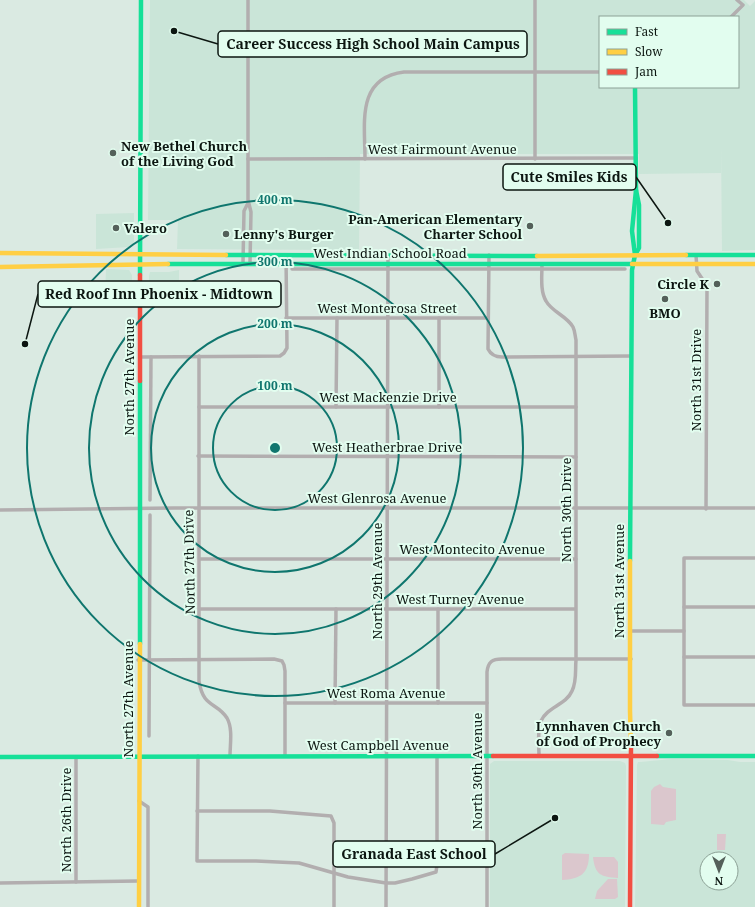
<svg xmlns="http://www.w3.org/2000/svg" width="755" height="907" viewBox="0 0 755 907" font-family="'Noto Serif',serif">
<style>
.built{fill:#cae5d8;fill-rule:evenodd}
.green{fill:#dbc7cd}
.lines{fill:none;stroke-linecap:round;stroke-linejoin:round}
.street{stroke:#b2aeaf;stroke-width:3.5}
.fast{stroke:#16e098;stroke-width:4.5}
.slow{stroke:#ffcf43;stroke-width:4.5}
.jam{stroke:#f24e42;stroke-width:4.5}
.ring{fill:none;stroke:#0f766e;stroke-width:2}
.poi-dot{fill:#54605a;stroke:#e2fdef;stroke-width:1.5}
.labels{text-anchor:middle;stroke-width:4;stroke-linejoin:round;paint-order:stroke}
.poi-label{font-size:13px;font-weight:bold;fill:#0c1611;stroke:#e2fdef;text-anchor:start}
.street-label{font-size:13px;fill:#0c1611;stroke:#e2fdef}
.centre{fill:#0f766e;stroke:#e2fdef;stroke-width:2}
.ring-label{font-size:12px;text-anchor:middle;font-weight:bold;fill:#0f766e;stroke:#e2fdef;stroke-width:4;stroke-linejoin:round;paint-order:stroke}
.leader{fill:none;stroke:#0c1611;stroke-width:1.5}
.callout-dot{fill:#0c1611;stroke:#e2fdef;stroke-width:1.5}
.callout{fill:#e2fdef;stroke:#0c1611;stroke-width:1.5}
.callout-label{font-size:14px;text-anchor:middle;font-weight:bold;fill:#0c1611}
</style>
<rect width="100%" height="100%" fill="#daeae2"/>
<g class="built">
<path d="M150,0H744L750,6L755,1V250L722,251L721,145V173L639,174V154H360L359,250L177,249L178,220H148ZM600,17H738V87H600Z"/>
<path d="M134,213V242L132,246L129,247L96,249V214Z"/>
<path d="M106,269L129,270L132,275V289L134,297H105Z"/>
<path d="M179,270V298H149V276L150,272H169Z"/>
<path d="M672,759L728,760L740,762H755V907H635L637,765L638,762H640ZM707,859H731V883H707Z"/>
<path d="M494,761H620L625,763L626,766L625,907H490V764Z"/>
</g>
<g class="green">
<path d="M660,784L663,787L676,789V820L666,822L664,825L651,824V791L654,787Z"/>
<path d="M717,834H726L725,850H717Z"/>
<path d="M565,853L589,854C589,874 580,879 562,880V855Z"/>
<path d="M593,857H614L618,862V878C601,877 595,875 593,857Z"/>
<path d="M608,879H617L618,897L615,899H595L597,891Z"/>
</g>
<g class="lines">
<g class="street">
<path d="M248,0V200L251,212L250,263"/>
<path d="M535,0V159"/>
<path d="M731,17L743,5L737,0"/>
<path d="M248,159L636,158"/>
<path d="M365,159C365,123 356,78 404,72H600"/>
<path d="M489,255L488,349C491,355 495,357 502,357L631,356"/>
<path d="M696,255L697,271L707,286L706,509"/>
<path d="M243,263L244,211L248,203"/>
<path d="M292,269H625"/>
<path d="M286,318H488"/>
<path d="M439,318V407"/>
<path d="M199,356V681C203,708 217,702 227,718C233,729 230,744 230,756"/>
<path d="M140,357L280,356L284,353L287,348L286,255"/>
<path d="M199,407H576"/>
<path d="M336,407L337,318"/>
<path d="M198,456L576,457"/>
<path d="M150,500L151,357"/>
<path d="M0,510L174,508H755"/>
<path d="M755,558H684V705H755"/>
<path d="M200,559H576"/>
<path d="M684,607H755"/>
<path d="M200,609H575"/>
<path d="M438,609V703"/>
<path d="M631,631H684"/>
<path d="M684,657H755"/>
<path d="M138,660L274,659L282,661L284,665L285,671V756"/>
<path d="M285,703H487"/>
<path d="M335,703L336,609"/>
<path d="M149,736L150,515"/>
<path d="M198,756L197,861H256L299,863L348,877L386,883H395L412,879L436,872L437,865V756"/>
<path d="M539,756C539,745 537,731 541,721C547,707 566,705 572,691C577,681 575,670 576,660V340C575,336 575,331 573,327C567,316 552,312 546,301C540,291 542,276 542,264"/>
<path d="M139,801L148,807V907"/>
<path d="M197,811H270L331,816L334,823V907"/>
<path d="M76,882V757"/>
<path d="M0,883L138,881"/>
<path d="M386,907L388,256"/>
<path d="M487,907V672C488,662 492,659 502,659H631"/>
</g>
<g class="fast">
<path d="M635,87L636,190L632,231L635,255"/>
<path d="M226,255L537,256"/>
<path d="M686,255H755"/>
<path d="M168,264H632"/>
<path d="M140,275L141,0"/>
<path d="M630,561L632,270L635,255L639,248V205L636,190"/>
<path d="M140,644V381"/>
<path d="M657,756H755"/>
<path d="M0,757L493,756"/>
</g>
<g class="slow">
<path d="M0,253L226,255"/>
<path d="M537,256L686,255"/>
<path d="M632,264H755"/>
<path d="M0,267L168,264"/>
<path d="M630,561V711L631,745"/>
<path d="M139,907L140,644"/>
</g>
<g class="jam">
<path d="M140,381V275"/>
<path d="M493,756H657"/>
<path d="M630,907L631,745"/>
</g>
</g>
<g class="ring">
<circle cx="275" cy="448" r="62"/>
<circle cx="275" cy="448" r="124"/>
<circle cx="275" cy="448" r="186"/>
<circle cx="275" cy="448" r="248"/>
</g>
<g class="poi-dot">
<circle cx="113" cy="153" r="4"/>
<circle cx="530" cy="226" r="4"/>
<circle cx="116" cy="228" r="4"/>
<circle cx="226" cy="234" r="4"/>
<circle cx="717" cy="284" r="4"/>
<circle cx="665" cy="299" r="4"/>
<circle cx="669" cy="733" r="4"/>
</g>
<g class="labels">
<g class="poi-label">
<text x="121" y="151">New Bethel Church<tspan x="121" dy="15">of the Living God</tspan></text>
<text x="522" y="224" text-anchor="end">Pan-American Elementary<tspan x="522" dy="15">Charter School</tspan></text>
<text x="124" y="233">Valero</text>
<text x="234" y="239">Lenny's Burger</text>
<text x="709" y="289" text-anchor="end">Circle K</text>
<text x="665" y="318" text-anchor="middle">BMO</text>
<text x="661" y="731" text-anchor="end">Lynnhaven Church<tspan x="661" dy="15">of God of Prophecy</tspan></text>
</g>
<g class="street-label">
<text x="442" y="154">West Fairmount Avenue</text>
<text x="390" y="258">West Indian School Road</text>
<text x="387" y="313">West Monterosa Street</text>
<text transform="translate(129 377) rotate(-90)" y="5">North 27th Avenue</text>
<text transform="translate(696 380) rotate(-90)" y="5">North 31st Drive</text>
<text x="388" y="402">West Mackenzie Drive</text>
<text x="387" y="452">West Heatherbrae Drive</text>
<text x="377" y="503">West Glenrosa Avenue</text>
<text transform="translate(566 510) rotate(-90)" y="5">North 30th Drive</text>
<text x="472" y="554">West Montecito Avenue</text>
<text transform="translate(189 562) rotate(-91)" y="5">North 27th Drive</text>
<text transform="translate(377 581) rotate(-90)" y="5">North 29th Avenue</text>
<text transform="translate(619 581) rotate(-90)" y="5">North 31st Avenue</text>
<text x="460" y="604">West Turney Avenue</text>
<text x="386" y="698">West Roma Avenue</text>
<text transform="translate(128 699) rotate(-90)" y="5">North 27th Avenue</text>
<text x="378" y="750">West Campbell Avenue</text>
<text transform="translate(477 771) rotate(-90)" y="5">North 30th Avenue</text>
<text transform="translate(66 820) rotate(-90)" y="5">North 26th Drive</text>
</g>
</g>
<circle cx="275" cy="448" r="6" class="centre"/>
<g class="ring-label">
<text x="275" y="204">400 m</text>
<text x="275" y="266">300 m</text>
<text x="275" y="328">200 m</text>
<text x="275" y="390">100 m</text>
</g>
<path class="leader" d="M174 31L218 44M668 223L636 177M25 344L38 294M555 818L495 854"/>
<g class="callout-dot">
<circle cx="174" cy="31" r="4"/>
<circle cx="668" cy="223" r="4"/>
<circle cx="25" cy="344" r="4"/>
<circle cx="555" cy="818" r="4"/>
</g>
<g class="callout">
<rect x="218" y="31" width="309" height="26" rx="4"/>
<rect x="503" y="164" width="133" height="26" rx="4"/>
<rect x="38" y="281" width="243" height="26" rx="4"/>
<rect x="333" y="841" width="162" height="26" rx="4"/>
</g>
<g class="callout-label">
<text x="373" y="49">Career Success High School Main Campus</text>
<text x="569" y="182">Cute Smiles Kids</text>
<text x="159" y="299">Red Roof Inn Phoenix - Midtown</text>
<text x="414" y="859">Granada East School</text>
</g>
<rect x="599" y="16" width="140" height="72" fill="#e2fdef" stroke="#8ca196"/>
<rect x="607" y="29" width="20" height="6" fill="#16e098" stroke="#8ca196"/>
<text x="635" y="36" font-size="12" fill="#0c1611">Fast</text>
<rect x="607" y="49" width="20" height="6" fill="#ffcf43" stroke="#8ca196"/>
<text x="635" y="56" font-size="12" fill="#0c1611">Slow</text>
<rect x="607" y="69" width="20" height="6" fill="#f24e42" stroke="#8ca196"/>
<text x="635" y="76" font-size="12" fill="#0c1611">Jam</text>
<g transform="translate(719 871) rotate(180)"><circle r="19" fill="#e2fdef" stroke="#8ca196"/>
<path d="M0-3L7 15L0 10L-7 15Z" fill="#54605a"/>
<text y="-6" font-size="11" font-weight="bold" text-anchor="middle" fill="#0c1611">N</text>
</g>
</svg>
